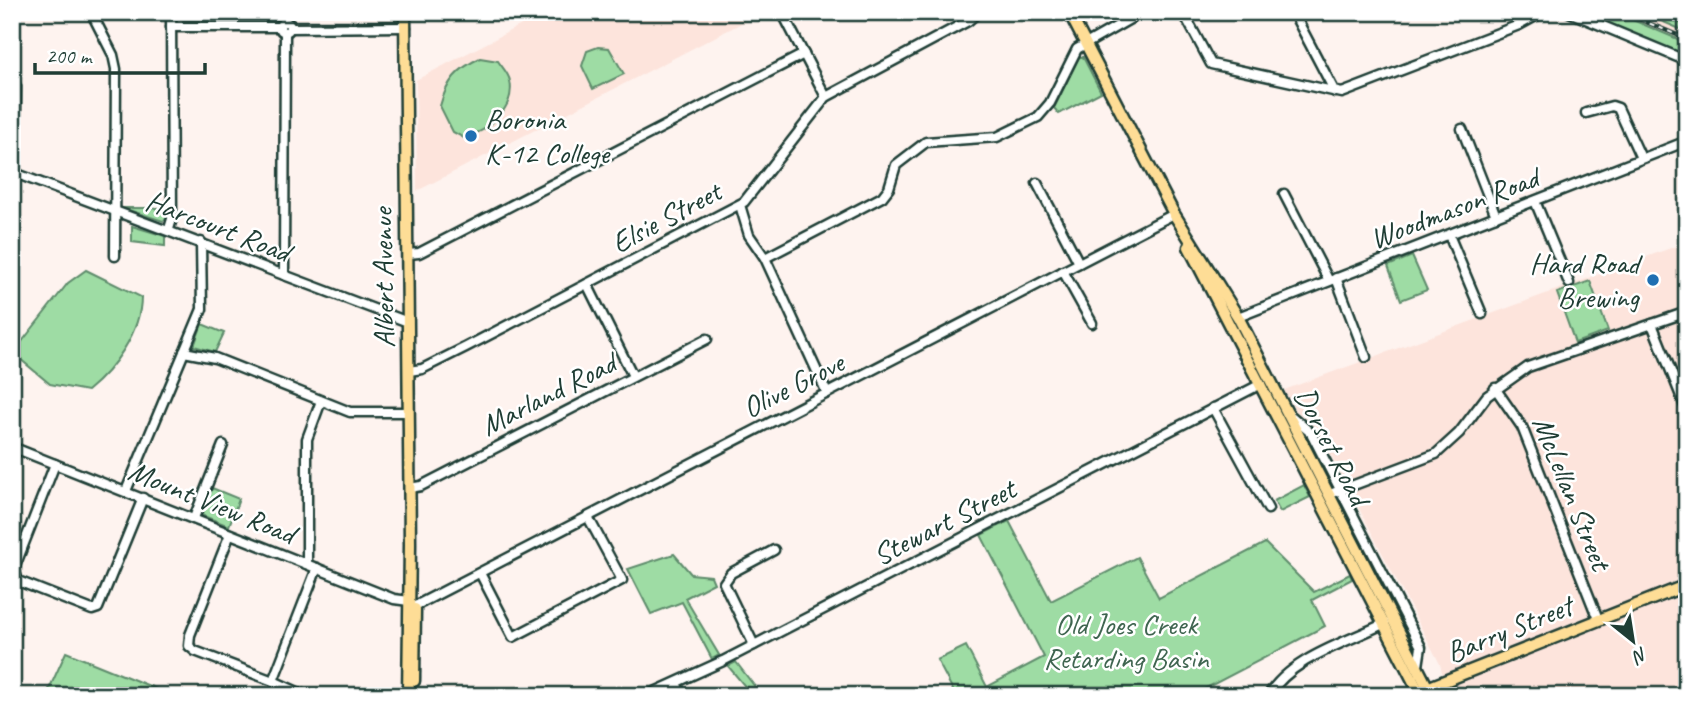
<svg xmlns="http://www.w3.org/2000/svg" width="1699" height="708" viewBox="0 0 1699 708" font-family="Caveat,sans-serif">
<style>
.built{fill:#fde4dc}
.green{fill:#9edca4;stroke:#5e8c6c;stroke-width:2}
.lines{fill:none;stroke-linecap:round;stroke-linejoin:round}
.minor-casing{stroke:#1f3d34;stroke-width:13}
.major-casing{stroke:#1f3d34;stroke-width:15}
.minor{stroke:#fff;stroke-width:8}
.major{stroke:#fedd96;stroke-width:10}
.rail-casing{stroke:#1f3d34;stroke-width:4.5}
.rail{stroke:#fff;stroke-width:2;stroke-dasharray:5;stroke-linecap:butt}
.poi-dot{fill:#1f6fb2;stroke:#fff;stroke-width:2.5}
.labels{text-anchor:middle;stroke-width:5;stroke-linejoin:round;paint-order:stroke}
.poi-label{font-size:30px;fill:#1f3d34;stroke:#fff;text-anchor:start}
.street-label{font-size:30px;fill:#1f3d34;stroke:#fff}
.park-label{font-size:30px;fill:#3f6550;stroke:#fff}
</style>
<rect width="100%" height="100%" fill="#fef3ef"/>
<filter id="ink" filterUnits="userSpaceOnUse"><feTurbulence type="fractalNoise" baseFrequency=".0143" numOctaves="2"/><feDisplacementMap in="SourceGraphic" scale="14" xChannelSelector="R" yChannelSelector="G"/><feConvolveMatrix kernelMatrix="1 2 1 2 8 2 1 2 1" color-interpolation-filters="sRGB"/></filter>
<g filter="url(#ink)">
<g class="built">
<path d="M546,12H763L417,191L416,80Z"/>
<path d="M1614,12H1640L1687,32V43Z"/>
<path d="M1687,242V696H1444L1446,689L1440,664L1353,497L1316,426L1295,410L1284,390Z"/>
</g>
<g class="green">
<path d="M1577,12H1614L1687,43V58Z"/>
<path d="M1640,12H1653L1687,26V32Z"/>
<path d="M598,47L609,48L624,74L593,89L582,66L587,51Z"/>
<path d="M1079,57H1083L1101,92L1059,114L1054,108Z"/>
<path d="M480,58L498,61C502,67 509,74 510,81C516,108 487,132 464,138L453,132L440,106C447,81 457,69 480,58Z"/>
<path d="M122,208H167V219L163,221Z"/>
<path d="M132,226L165,236V246L132,242Z"/>
<path d="M1412,256L1427,290L1401,300L1388,266Z"/>
<path d="M86,270L141,297C141,332 114,369 87,391L50,384L13,353L68,283Z"/>
<path d="M1590,281L1608,331L1575,343L1557,293Z"/>
<path d="M202,324L224,333L215,352L194,346Z"/>
<path d="M1304,485L1310,497L1280,512L1274,501Z"/>
<path d="M212,488L239,499L229,526L201,515Z"/>
<path d="M1009,521L1051,601L1137,557L1159,598L1265,543L1314,592L1350,574L1352,579L1312,600L1325,626L1191,696H956L937,660L966,646L987,687L1044,657L981,535Z"/>
<path d="M674,554L691,574L711,576L714,583L685,598L719,655L712,659L682,602L651,614L628,569Z"/>
<path d="M66,652L174,696H46Z"/>
<path d="M736,662L762,696H753L728,666Z"/>
</g>
<g class="lines">
<defs>
<g id="minor">
<path d="M91,12L113,55L116,69L115,256"/>
<path d="M782,12L826,97"/>
<path d="M1183,12L1211,64L1342,93L1519,25L1543,12"/>
<path d="M1293,12L1335,92"/>
<path d="M1569,12L1687,61"/>
<circle cx="285" cy="27" r="5"/>
<path d="M171,27H280"/>
<path d="M290,28L406,27"/>
<path d="M12,78L16,87L15,173"/>
<path d="M1586,113L1612,106L1618,108L1641,158"/>
<path d="M1462,129L1496,216"/>
<path d="M12,172L408,322"/>
<path d="M1037,183L1079,263"/>
<path d="M1284,194L1329,281"/>
<path d="M1535,201L1569,283"/>
<path d="M740,205L749,235L765,258L827,393"/>
<path d="M169,229L172,219L171,12"/>
<path d="M1449,235L1482,314"/>
<path d="M408,254L419,253L804,54"/>
<path d="M765,258L882,197L889,188L896,165L926,142L997,137L1038,117L1050,103L1077,49L1142,12"/>
<path d="M1063,271L1092,323"/>
<path d="M284,275L285,32"/>
<path d="M1336,278L1366,357"/>
<path d="M587,284L633,376"/>
<path d="M1238,317L1687,141"/>
<path d="M1652,324L1687,411"/>
<path d="M184,352L215,358L350,412H409"/>
<path d="M409,371L422,369L466,347L744,202L826,97L968,21L978,12"/>
<path d="M1495,388L1522,427L1598,619"/>
<path d="M1213,408L1268,509"/>
<path d="M1289,414L1311,433L1421,647L1418,666"/>
<path d="M12,447L394,599L409,601"/>
<path d="M55,464L14,569L18,581L92,610L98,608L143,498"/>
<path d="M410,488L421,486L707,339"/>
<path d="M126,491L202,309L201,242"/>
<path d="M1330,494L1436,454L1459,433L1487,396L1528,367L1687,312"/>
<path d="M194,518L223,445"/>
<path d="M230,534L190,635L189,646L195,651L273,681L317,568"/>
<path d="M307,564V439L321,401"/>
<path d="M480,573L513,637L622,580L588,517"/>
<path d="M415,606L1174,214"/>
<path d="M754,645L724,583L731,573L774,550"/>
<path d="M273,681L302,694L317,695"/>
<path d="M676,683L682,696"/>
<path d="M646,696L723,661L1261,384"/>
<path d="M1268,696C1292,657 1346,643 1385,623"/>
</g>
<g id="major">
<path d="M405,12L410,544L408,696"/>
<path d="M1069,12L1174,214L1238,317L1432,696"/>
<path d="M1189,247L1421,696"/>
<path d="M414,681L415,609"/>
<path d="M1422,690L1687,585"/>
</g>
</defs>
<use href="#minor" class="minor-casing"/>
<use href="#major" class="major-casing"/>
<use href="#minor" class="minor"/>
<use href="#major" class="major"/>
<defs>
<path id="rail" d="M1622,12L1687,39"/>
</defs>
<use href="#rail" class="rail-casing"/>
<use href="#rail" class="rail"/>
</g>
</g>
<g class="poi-dot">
<circle cx="471" cy="136" r="7"/>
<circle cx="1653" cy="280" r="7"/>
</g>
<g class="labels">
<g class="poi-label">
<text x="485" y="129">Boronia<tspan x="485" dy="34">K-12 College</tspan></text>
<text x="1639" y="273" text-anchor="end">Hard Road<tspan x="1639" dy="34">Brewing</tspan></text>
</g>
<g class="street-label">
<text transform="translate(1454 208) rotate(-21)" y="10">Woodmason Road</text>
<text transform="translate(666 217) rotate(-28)" y="10">Elsie Street</text>
<text transform="translate(218 226) rotate(21)" y="10">Harcourt Road</text>
<text transform="translate(383 278) rotate(-91)" y="10">Albert Avenue</text>
<text transform="translate(793 385) rotate(-27)" y="10">Olive Grove</text>
<text transform="translate(548 394) rotate(-27)" y="10">Marland Road</text>
<text transform="translate(1332 446) rotate(63)" y="10">Dorset Road</text>
<text transform="translate(1572 493) rotate(68)" y="10">McLellan Street</text>
<text transform="translate(212 502) rotate(22)" y="10">Mount View Road</text>
<text transform="translate(944 522) rotate(-27)" y="10">Stewart Street</text>
<text transform="translate(1509 629) rotate(-22)" y="10">Barry Street</text>
</g>
<g class="park-label">
<text x="1126" y="634">Old Joes Creek<tspan x="1126" dy="34">Retarding Basin</tspan></text>
</g>
</g>
<rect width="1699" height="708" fill="none" stroke="#fff" stroke-width="42"/>
<rect x="21" y="21" width="1657" height="666" fill="none" stroke="#1f3d34" stroke-width="2.5" filter="url(#ink)"/>
<g transform="translate(1633 641) rotate(150)" stroke="#ffffff" stroke-width="5" paint-order="stroke">
<path d="M0-5L12 26L0 18L-12 26Z" fill="#1f3d34"/>
<text y="-10" font-size="19" font-weight="bold" text-anchor="middle" fill="#1f3d34">N</text>
</g>
<path d="M35 63v10h170v-10" fill="none" stroke="#1f3d34" stroke-width="3.5"/>
<text x="46" y="63" font-size="21" fill="#1f3d34" stroke="#ffffff" stroke-width="5" paint-order="stroke">200 m</text>
</svg>
